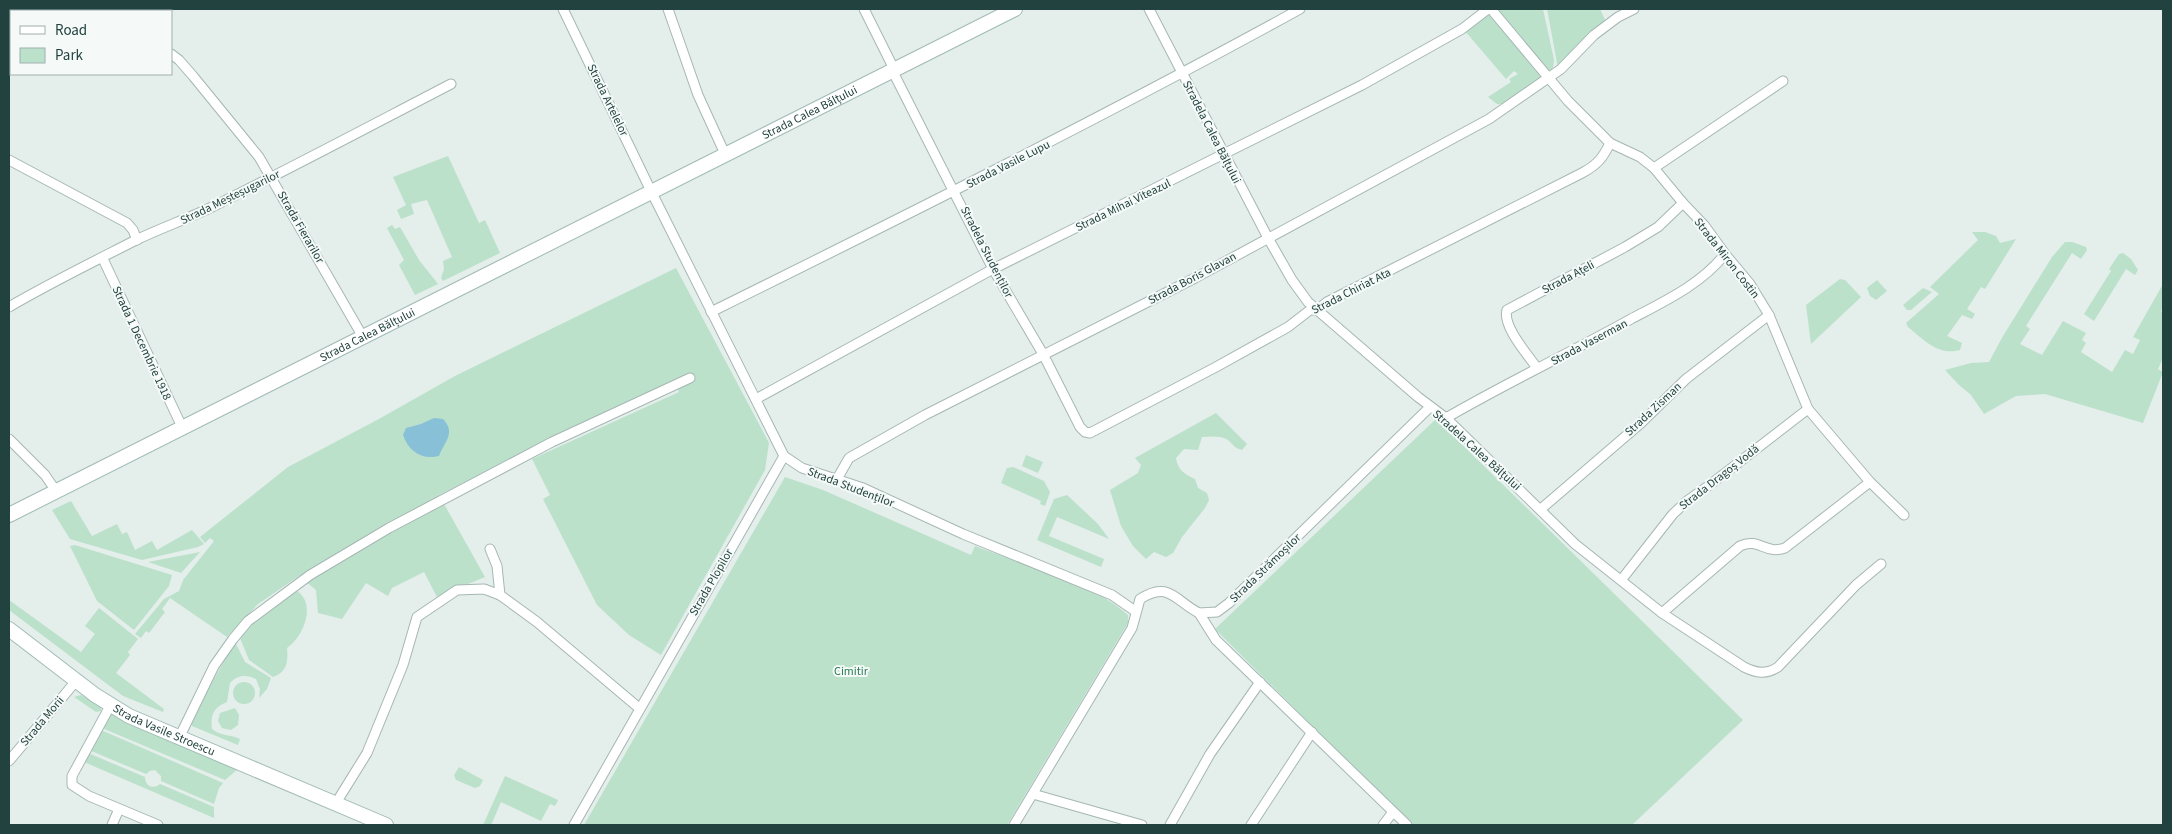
<svg xmlns="http://www.w3.org/2000/svg" width="2172" height="834" viewBox="0 0 2172 834" font-family="'Source Sans 3',sans-serif">
<style>
.green{fill:#bbe1cb}
.water{fill:#88c0d7}
.lines{fill:none;stroke-linecap:round;stroke-linejoin:round}
.street-casing{stroke:#a6b7b4;stroke-width:11}
.secondary-casing{stroke:#a1bbb6;stroke-width:16}
.street{stroke:#fff;stroke-width:9}
.secondary{stroke:#fff;stroke-width:14}
.labels{text-anchor:middle;stroke-width:4;stroke-linejoin:round;paint-order:stroke}
.street-label{font-size:12px;fill:#21423e;stroke:#f5faf8}
.park-label{font-size:12px;fill:#287c54;stroke:#f5faf8}
</style>
<rect width="100%" height="100%" fill="#e4eeeb"/>
<g class="green">
<path d="M1496,9H1543L1554,60L1553,67L1550,72Z"/>
<path d="M1547,9H1600L1605,20L1602,25L1558,68Z"/>
<path d="M1489,13L1543,78L1504,104H1497L1488,97L1511,82L1509,79L1518,74L1514,71L1506,79L1465,31Z"/>
<path d="M448,156L479,223L485,220L500,253L443,281L441,278L444,269L443,261L452,257L427,200L411,204L414,214L401,219L397,210L406,205L393,177Z"/>
<path d="M392,225L395,229L400,227L419,260L438,284L415,295L399,265L404,260L387,228Z"/>
<path d="M1972,232H1985L1996,236L2000,243L2016,239L1985,289L1981,287L1967,309L1975,314L1972,319L1962,315L1947,336L1962,343L1960,350C1938,356 1924,340 1908,327L1906,323L1939,294L1930,287L1978,240Z"/>
<path d="M2065,242H2072L2086,247L2087,250L2081,259L2072,253L2026,326L2030,329L2020,344L2042,355L2063,321L2086,333L2082,340L2086,343L2081,352L2112,372L2125,350L2133,354L2140,340L2133,337L2163,284V307L2161,311L2163,313V358L2158,369L2163,372L2143,423L2045,394L2016,396L1984,414L1971,395L1958,384L1945,370L1971,363L1989,362L2003,336L2052,257Z"/>
<path d="M2123,253L2131,259L2138,270L2135,275L2126,269L2094,321L2084,314L2111,271L2109,269L2119,254Z"/>
<path d="M676,268L769,443L765,470L661,655L629,635L597,605L543,499L550,495L532,459L679,392L673,380L439,495L485,577L437,597L424,572L392,588L388,596L366,583L342,619L318,613L316,590L299,576L258,604L227,637L170,598L162,609L165,612L149,633L146,631L141,638L135,634L164,599L179,591L183,580L214,541L210,538L205,543L200,537L288,467L377,420L455,376Z"/>
<path d="M1840,279L1845,280L1861,297L1811,344L1806,305Z"/>
<path d="M1877,280L1887,291L1876,300L1870,296L1867,288Z"/>
<path d="M1923,288L1932,292L1911,310H1907L1903,305Z"/>
<path d="M1216,413L1247,444L1242,450C1234,448 1234,445 1228,440C1220,435 1211,437 1202,437L1198,450L1184,449L1176,458C1178,470 1184,474 1195,479L1198,488L1207,493L1209,500L1205,508L1182,537L1173,553L1166,557L1154,552L1146,559L1133,546L1121,526L1110,490L1138,473L1141,465L1135,458Z"/>
<path d="M1436,419L1743,720L1632,825H1411L1215,629Z"/>
<path d="M1026,455L1043,462L1038,473L1022,466Z"/>
<path d="M1013,467L1044,481L1050,492L1045,506L1040,504L1041,501L1001,483L1007,468Z"/>
<path d="M785,477L823,490L971,555L975,546C1026,566 1086,578 1128,615V623L1007,825H584Z"/>
<path d="M1067,495L1098,524L1109,539L1057,517L1049,536L1104,559L1101,567L1037,540L1054,499Z"/>
<path d="M71,501L92,536L117,524L122,534L127,532L135,550L152,541L157,550L192,530L204,544L198,547L142,560L70,539L52,510Z"/>
<path d="M75,545L172,575L169,586L134,630L97,601L70,546Z"/>
<path d="M200,552L181,573L148,562Z"/>
<path d="M297,591C317,604 303,638 287,648C288,660 288,672 273,677L249,660L240,638L250,626Z"/>
<path d="M9,600L81,652L95,634L85,626L99,608L138,639L128,652L130,655L116,673L164,709L163,712L123,696L9,610Z"/>
<path d="M235,642L245,662L271,678L267,689L259,698L260,689L256,679C246,674 237,675 230,683L227,702C214,707 210,715 212,729C222,737 231,734 240,739L238,745L192,726V717Z"/>
<circle cx="244" cy="693" r="11"/>
<path d="M81,695L101,707V711L96,712L74,697Z"/>
<path d="M235,708L239,715L238,725L231,730L222,728L218,721L220,713Z"/>
<path d="M114,714L238,769L225,780L102,728L109,715Z"/>
<path d="M101,730L223,783L219,788L214,804L161,781V776L155,770L150,771L146,774L89,750Z"/>
<path d="M88,753L145,777C145,786 153,790 160,784L214,807V818L84,762Z"/>
<path d="M459,767L483,780L480,786L475,788L456,780L454,775Z"/>
<path d="M505,776L558,800L555,806L550,804L541,821L501,802L491,825H483Z"/>
</g>
<path class="water" d="M434,418L443,419C456,433 445,441 439,456C422,460 409,452 403,435L406,428L421,424Z"/>
<g class="lines">
<defs>
<g id="street">
<path d="M104,9L107,11"/>
<path d="M563,9L651,191L784,456L802,468L863,488L963,534L1112,595L1135,611"/>
<path d="M668,9L698,95L725,154"/>
<path d="M864,9L894,69"/>
<path d="M1149,9L1268,238L1292,280L1308,302L1418,397L1446,418L1575,544L1662,613L1744,667C1756,673 1766,675 1778,667L1856,585L1881,564"/>
<path d="M1491,9L1568,101L1610,143L1640,157L1654,168L1683,203L1704,225L1725,254L1750,284L1769,315L1808,409L1870,482L1904,515"/>
<path d="M22,11L23,9"/>
<path d="M9,37L11,32"/>
<path d="M171,54L179,60L193,76L259,157L363,337"/>
<path d="M892,70L993,269L1043,354L1080,427L1085,432L1090,433L1216,367L1288,327L1310,310H1317L1327,302L1582,173C1597,165 1603,158 1610,143"/>
<path d="M9,160L127,223L133,230L137,240"/>
<path d="M1654,168L1783,81"/>
<path d="M103,259L182,427"/>
<path d="M9,307C50,283 93,262 136,240C161,228 187,219 212,207C293,167 372,125 451,84"/>
<path d="M711,312C909,214 1107,115 1300,9"/>
<path d="M1537,368C1528,355 1502,326 1507,310L1625,247L1658,227L1683,203"/>
<path d="M756,399L993,269L1362,85L1462,29L1488,9"/>
<path d="M1446,418C1506,383 1570,353 1631,319C1663,302 1702,284 1725,254"/>
<path d="M9,439L45,475L56,491"/>
<path d="M837,479L849,458L925,415L1195,278L1489,119L1561,69L1594,35L1618,17L1634,9"/>
<path d="M1541,509L1641,423L1686,379L1769,315"/>
<path d="M490,549L497,566L500,595L537,622L639,708"/>
<path d="M1622,579L1673,514L1687,501L1707,487L1808,409"/>
<path d="M1199,613L1216,640L1407,825"/>
<path d="M1662,613L1740,546C1759,537 1765,555 1785,548L1870,482"/>
<path d="M110,706L72,776V785L89,796L158,825"/>
<path d="M180,736L214,666L233,639L248,621L310,575L389,528L552,442L690,378"/>
<path d="M9,761L76,681"/>
<path d="M1033,794L1142,825"/>
<path d="M336,803L367,753L403,665L417,617L457,590L484,589L500,595"/>
<path d="M112,825L119,809"/>
<path d="M574,825L784,456"/>
<path d="M1014,825L1132,628L1140,599C1169,580 1175,601 1199,613L1217,612L1229,603L1430,407"/>
<path d="M1170,825L1210,754L1260,682"/>
<path d="M1251,825L1312,732"/>
<path d="M1383,825L1393,812"/>
</g>
<g id="secondary">
<path id="s1" d="M9,515L1015,9"/>
<path id="s2" d="M9,629L95,695L129,716L386,825"/>
</g>
</defs>
<use href="#street" class="street-casing"/>
<use href="#secondary" class="secondary-casing"/>
<use href="#street" class="street"/>
<use href="#secondary" class="secondary"/>
</g>
<g class="labels">
<g class="street-label">
<text transform="translate(608 100) rotate(64)" y="4">Strada Artelelor</text>
<text dy="4" stroke="none"><textPath href="#s1" startOffset="896">Strada Calea Bălțului</textPath></text>
<text transform="translate(1212 132) rotate(63)" y="4">Stradela Calea Bălțului</text>
<text transform="translate(1008 164) rotate(-27)" y="4">Strada Vasile Lupu</text>
<text transform="translate(230 197) rotate(-26)" y="4">Strada Meșteșugarilor</text>
<text transform="translate(1123 205) rotate(-26)" y="4">Strada Mihai Viteazul</text>
<text transform="translate(301 227) rotate(60)" y="4">Strada Fierarilor</text>
<text transform="translate(987 252) rotate(63)" y="4">Stradela Studenților</text>
<text transform="translate(1727 258) rotate(52)" y="4">Strada Miron Costin</text>
<text transform="translate(1568 277) rotate(-28)" y="4">Strada Ațeli</text>
<text transform="translate(1192 278) rotate(-28)" y="4">Strada Boris Glavan</text>
<text transform="translate(1351 291) rotate(-27)" y="4">Strada Chiriat Ata</text>
<text dy="4" stroke="none"><textPath href="#s1" startOffset="401">Strada Calea Bălțului</textPath></text>
<text transform="translate(1589 342) rotate(-28)" y="4">Strada Vaserman</text>
<text transform="translate(142 343) rotate(65)" y="4">Strada 1 Decembrie 1918</text>
<text transform="translate(1653 409) rotate(-43)" y="4">Strada Zisman</text>
<text transform="translate(1477 450) rotate(42)" y="4">Stradela Calea Bălțului</text>
<text transform="translate(1719 477) rotate(-38)" y="4">Strada Dragoș Vodă</text>
<text transform="translate(851 487) rotate(21)" y="4">Strada Studenților</text>
<text transform="translate(1265 568) rotate(-44)" y="4">Strada Strămoșilor</text>
<text transform="translate(711 582) rotate(-60)" y="4">Strada Plopilor</text>
<text transform="translate(42 721) rotate(-50)" y="4">Strada Morii</text>
<text dy="4" stroke="none"><textPath href="#s2" startOffset="186">Strada Vasile Stroescu</textPath></text>
</g>
<g class="park-label">
<text x="851" y="675">Cimitir</text>
</g>
</g>
<rect width="2172" height="834" fill="none" stroke="#21423e" stroke-width="20"/>
<rect x="10" y="10" width="162" height="65" fill="#f5faf8" stroke="#a0b0ae"/>
<rect x="20" y="26" width="25" height="8" fill="#ffffff" stroke="#a0b0ae"/>
<text x="55" y="35" font-size="15" fill="#21423e">Road</text>
<rect x="20" y="48" width="25" height="15" fill="#bbe1cb" stroke="#a0b0ae"/>
<text x="55" y="60" font-size="15" fill="#21423e">Park</text>
</svg>
